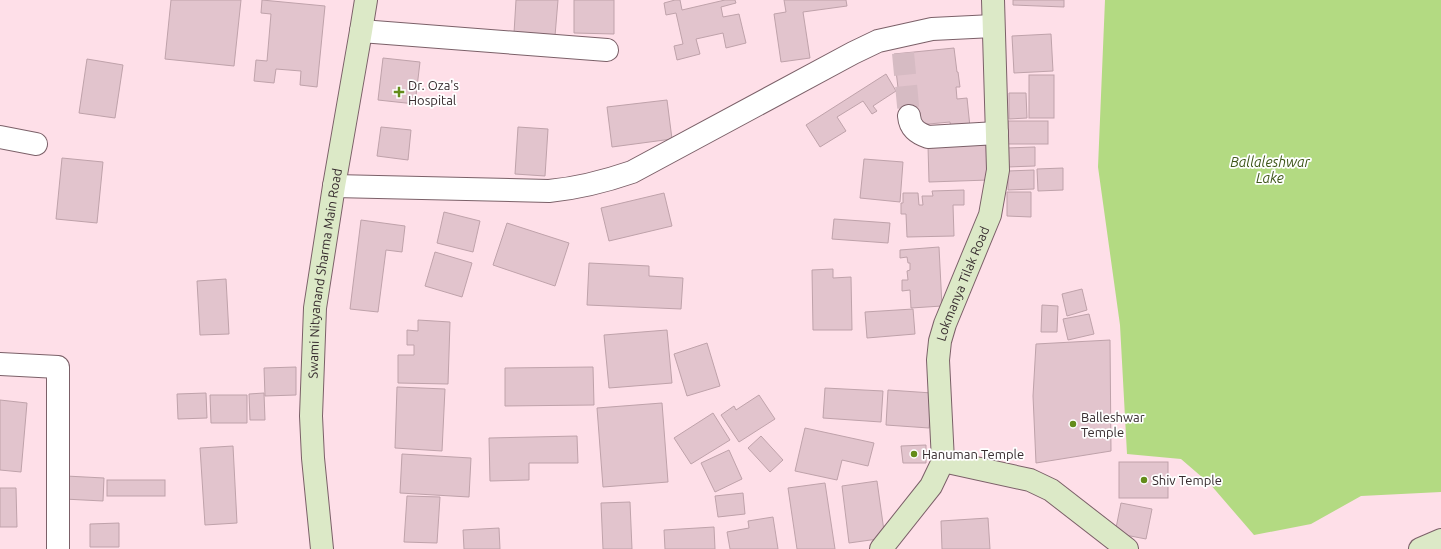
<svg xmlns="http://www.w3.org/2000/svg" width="1441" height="549" viewBox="0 0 1441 549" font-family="Ubuntu,sans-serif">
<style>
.water{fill:#b3da82}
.building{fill:#e2c4cd;stroke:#bfa2aa}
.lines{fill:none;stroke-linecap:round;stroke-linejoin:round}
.street-tunnel{stroke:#d6bbc3;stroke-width:22;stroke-dasharray:22 11;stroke-linecap:butt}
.street-casing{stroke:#7b6068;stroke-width:24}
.secondary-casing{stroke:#7b6068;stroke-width:24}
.street{stroke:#fff;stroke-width:22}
.secondary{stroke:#dce9c7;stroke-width:22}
.poi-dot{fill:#638c1a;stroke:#fff;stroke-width:1.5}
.labels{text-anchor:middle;stroke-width:3.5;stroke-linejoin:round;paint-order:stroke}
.poi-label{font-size:13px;fill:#372c2f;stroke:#fff;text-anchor:start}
.street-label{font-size:13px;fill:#372c2f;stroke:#fff}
.water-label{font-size:14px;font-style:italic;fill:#3f571a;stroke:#fff}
</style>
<rect width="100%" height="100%" fill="#fedfe8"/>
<path class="water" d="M1105,0H1441V492L1361,496L1311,524L1254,535L1210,484L1181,459L1127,454L1120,325L1098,167Z"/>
<g class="building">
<path d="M171,0H241L234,66L165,59Z"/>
<path d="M262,0L325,6L317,87L300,85L301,71L276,69L274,83L254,81L256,60L267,61L271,14L261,13Z"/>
<path d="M516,0H558L555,36L514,33Z"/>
<path d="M574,0H614V34L574,33Z"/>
<path d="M675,0H680L682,10L725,0H735L736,3L721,7L723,17L739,14L746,43L726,48L723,33L696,39L700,54L677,60L674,46L683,44L676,13L666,15L664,3Z"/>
<path d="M784,0H846L847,6L803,12L810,58L781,62L774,14L786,12Z"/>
<path d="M1013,0H1064V7L1013,5Z"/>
<path d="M1051,34L1053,71L1014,73L1012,36Z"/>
<path d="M954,48L957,72H958L960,87H956L957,99L967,98L970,127L951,129L950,122L918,125L901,113L894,54Z"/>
<path d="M383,58L420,62L415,104L378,100Z"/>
<path d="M87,59L123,65L115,118L79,113Z"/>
<path d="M886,74L896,91L873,106L877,111L872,114L863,101L837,117L846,131L820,147L806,125Z"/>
<rect x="1029" y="75" width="25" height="43"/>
<path d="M1009,93H1026L1027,118L1009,119Z"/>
<path d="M667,100L672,139L612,147L607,107Z"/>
<rect x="1008" y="121" width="40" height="23"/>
<path d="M381,127L411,130L408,160L377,156Z"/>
<path d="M518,127L548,129L545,176L515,174Z"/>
<path d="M988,145L989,180L929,182L928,146Z"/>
<path d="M1035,147V166L1007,167L1006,148Z"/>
<path d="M62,158L103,162L97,223L56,219Z"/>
<path d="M864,159L903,162L900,202L860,198Z"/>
<path d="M1063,168V190L1038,191L1037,169Z"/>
<path d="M1034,170V189L1008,190V171Z"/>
<path d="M964,190V205H953L954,236L907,237L906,214H901V203H903V193H918L919,205H923L922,196H933L932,191Z"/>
<path d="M1007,192H1031V217L1007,216Z"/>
<path d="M664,193L672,226L609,241L601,208Z"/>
<path d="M444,212L480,221L473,252L437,243Z"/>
<path d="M834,219L890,223L888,243L832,239Z"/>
<path d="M361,220L405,226L402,252L386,250L378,312L350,309Z"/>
<path d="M507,223L569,243L555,286L493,265Z"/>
<path d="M939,247L942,306L911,308L910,290L902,291V280H908L907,271L910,270V263H908L907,257L900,258V250Z"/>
<path d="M435,252L472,263L462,297L425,286Z"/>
<path d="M589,263L649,266V276L683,278L681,309L587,305Z"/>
<path d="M833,269V278L851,277L852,330H813L812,270Z"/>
<path d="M226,279L229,334L200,335L197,281Z"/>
<path d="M1082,289L1087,310L1067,316L1062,294Z"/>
<path d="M1042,305L1058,306L1057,332H1041Z"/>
<path d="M913,309L915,334L867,338L865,312Z"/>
<path d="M1089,314L1094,334L1068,340L1063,319Z"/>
<path d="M418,320L450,322L448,384L398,383V355H414V345H407V330L418,331Z"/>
<path d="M667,330L672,383L609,388L604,335Z"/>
<path d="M1110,340L1111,451L1036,463L1033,396L1036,344Z"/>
<path d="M707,343L720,386L687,396L674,354Z"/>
<path d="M296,367V395L265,396L264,368Z"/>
<path d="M593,367L594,405L505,406V368Z"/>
<path d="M397,387L445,389L442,451L395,448Z"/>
<path d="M825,388L883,391L881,422L823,418Z"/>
<path d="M888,390L932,393L929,428L886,425Z"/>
<path d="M206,393L207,418L178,419L177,394Z"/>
<path d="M264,393L265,420H250L249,394Z"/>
<path d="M210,395H247V423H211Z"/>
<path d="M759,395L775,419L739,442L721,415L734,406L736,410Z"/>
<path d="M0,400L27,403L21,472L0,470Z"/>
<path d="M662,403L668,482L603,487L597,408Z"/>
<path d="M713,413L730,440L691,464L674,438Z"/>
<path d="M805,428L874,443L868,466L842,460L837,480L795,471Z"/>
<path d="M577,436L578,463H529V480L490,481L489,438Z"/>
<path d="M761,436L783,460L770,472L748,448Z"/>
<path d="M926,445V463H903L901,446Z"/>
<path d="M233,446L237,523L205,525L200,448Z"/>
<path d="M729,450L742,479L715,492L701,463Z"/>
<path d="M402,454L471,458L469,497L400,493Z"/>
<rect x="1119" y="462" width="49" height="36"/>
<path d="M66,476L104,478L103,501L64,499Z"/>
<rect x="107" y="480" width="58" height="16"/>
<path d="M877,481L885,538L849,543L842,486Z"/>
<path d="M825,483L835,549H797L788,488Z"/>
<path d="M0,488H16L17,527H0Z"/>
<path d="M743,493L745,514L718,517L715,496Z"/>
<path d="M407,496L440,497L437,543L404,542Z"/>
<path d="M630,502L632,549H603L601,503Z"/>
<path d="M1121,503L1152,509L1146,539L1115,533Z"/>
<path d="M773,517L778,549H730L727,532L749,528L748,521Z"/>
<path d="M988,518L990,549H942L941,521Z"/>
<path d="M119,523V547H90V524Z"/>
<path d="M714,527L715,549H665L664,530Z"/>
<path d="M499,528L500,549H464L463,530Z"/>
</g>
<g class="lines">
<path class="street-tunnel" d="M903,53L909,116"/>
<defs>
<g id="street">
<path d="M361,31L607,50"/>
<path d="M909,116C910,128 917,133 928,137L997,133"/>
<path d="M0,137L36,144"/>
<path d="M334,186L549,191C580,188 603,182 632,172L853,53L878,41L932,29L993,26"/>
<path d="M0,364L58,367V549"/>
</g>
<g id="secondary">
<path d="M943,461L1030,480L1051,490L1127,549"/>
<path id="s1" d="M322,549L313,458L311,416L315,308L334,186L361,31L366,0"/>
<path id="s2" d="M881,549L931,486L943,461L938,360L940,341L945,324L990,215L998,170L993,0"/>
<path d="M1420,549L1441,540"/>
</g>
</defs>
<use href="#street" class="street-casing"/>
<use href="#secondary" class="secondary-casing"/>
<use href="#street" class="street"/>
<use href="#secondary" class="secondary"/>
</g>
<g class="poi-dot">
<path d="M397 86h4v4h4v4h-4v4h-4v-4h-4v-4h4z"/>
<circle cx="1073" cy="424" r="4"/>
<circle cx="914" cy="454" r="4"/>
<circle cx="1144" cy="480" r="4"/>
</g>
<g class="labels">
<g class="poi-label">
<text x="408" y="90">Dr. Oza's<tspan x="408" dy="15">Hospital</tspan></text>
<text x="1081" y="422">Balleshwar<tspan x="1081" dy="15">Temple</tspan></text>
<text x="922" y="459">Hanuman Temple</text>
<text x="1152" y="485">Shiv Temple</text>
</g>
<g class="street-label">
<text dy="5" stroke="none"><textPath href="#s1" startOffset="277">Swami Nityanand Sharma Main Road</textPath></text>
<text dy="5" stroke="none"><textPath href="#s2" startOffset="290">Lokmanya Tilak Road</textPath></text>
</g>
<g class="water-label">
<text x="1270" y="167">Ballaleshwar<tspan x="1270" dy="16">Lake</tspan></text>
</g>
</g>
</svg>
